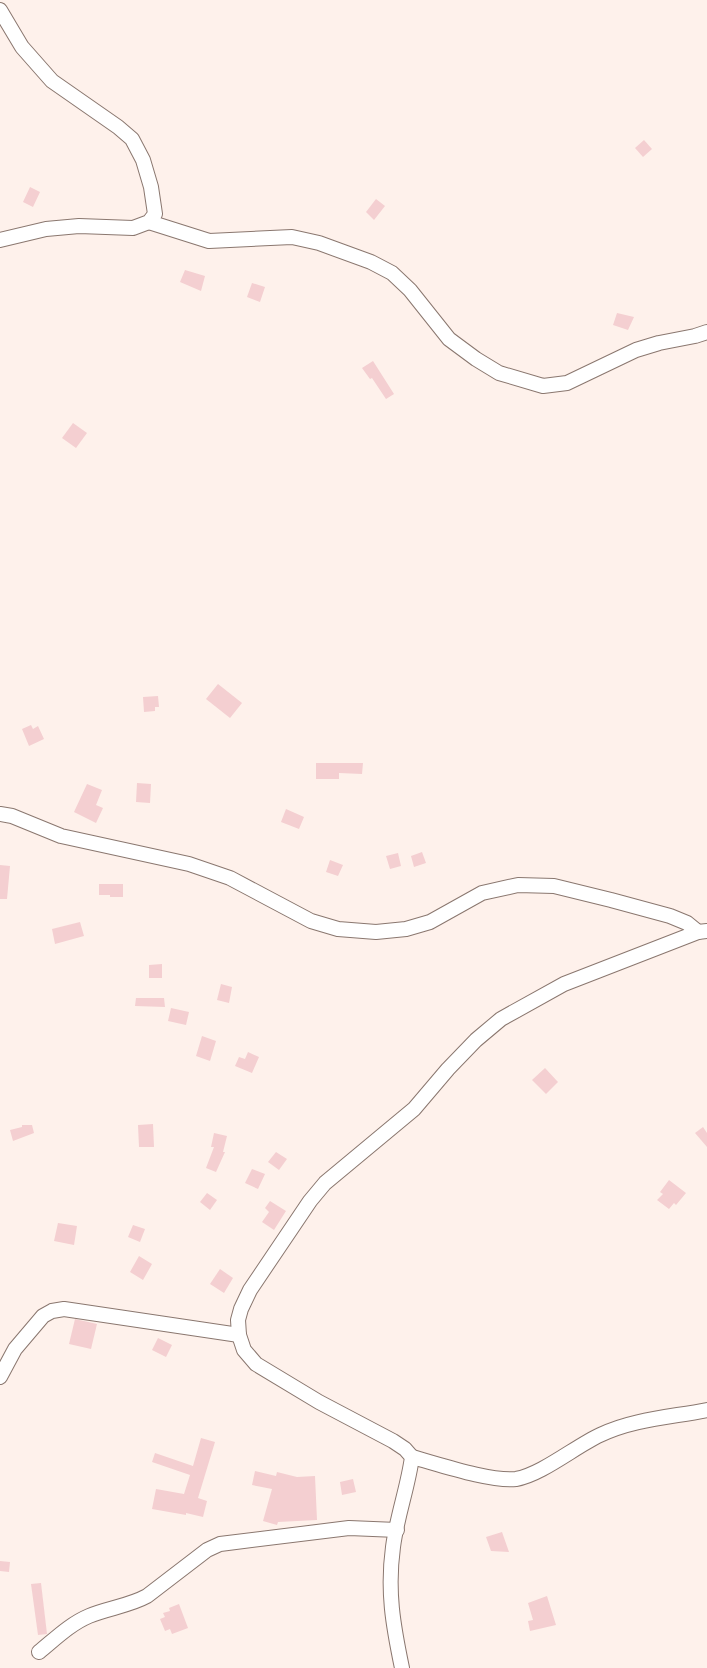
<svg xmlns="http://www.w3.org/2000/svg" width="707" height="1668" viewBox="0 0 707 1668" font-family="'Roboto Condensed',sans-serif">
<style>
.building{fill:#f4cfd1}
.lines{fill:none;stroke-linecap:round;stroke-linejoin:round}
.minor-casing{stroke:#8a776f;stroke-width:16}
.minor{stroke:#fff;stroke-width:14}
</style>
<rect width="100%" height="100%" fill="#fef1eb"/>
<g class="building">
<path d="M644,140L652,149L643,157L635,148Z"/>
<path d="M30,187L40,192L33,207L23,202Z"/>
<path d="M376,199L385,206L374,220L366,212Z"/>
<path d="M185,270L205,276L201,291L180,282Z"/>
<path d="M252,283L265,287L260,302L247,297Z"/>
<path d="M617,313L634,317L628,330L613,325Z"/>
<path d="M373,361L394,394L386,399L372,378L370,379L362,368Z"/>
<path d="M73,423L87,433L76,448L62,438Z"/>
<path d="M218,684L242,703L230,718L206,699Z"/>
<path d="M158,696L159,707H155V711L144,712L143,697Z"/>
<path d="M31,725L33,729L38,726L44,739L29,746L22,729Z"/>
<path d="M316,763H363L362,774L339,773V779H316Z"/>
<path d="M137,783L151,784L150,803L136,802Z"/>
<path d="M87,784L102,790L96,805L103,808L96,823L74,812Z"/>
<path d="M286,809L304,817L299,829L281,822Z"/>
<path d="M422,852L426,863L414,867L411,856Z"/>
<path d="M398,853L401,866L390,869L386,856Z"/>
<path d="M330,860L343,865L338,876L326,872Z"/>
<path d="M0,865L10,866L7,899H0Z"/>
<path d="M99,884H123V897H110V895H99Z"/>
<path d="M80,922L84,936L55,944L52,929Z"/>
<path d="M162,964V978H149V965Z"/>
<path d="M221,984L232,987L229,1003L217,1000Z"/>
<path d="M136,998H164L165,1007L135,1006Z"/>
<path d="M171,1008L189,1012L186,1025L168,1021Z"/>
<path d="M202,1036L216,1041L210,1061L196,1056Z"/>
<path d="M248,1052L259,1057L252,1073L235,1066L239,1057L245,1059Z"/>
<path d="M545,1068L558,1082L546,1094L532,1080Z"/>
<path d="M153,1124L154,1147H139L138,1125Z"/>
<path d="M22,1125H32L34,1133L13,1141L10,1130L22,1127Z"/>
<path d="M703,1127L707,1133V1147L695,1133Z"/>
<path d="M214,1133L227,1136L223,1152H225L216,1172L206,1168L214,1147H211Z"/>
<path d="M276,1152L287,1159L279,1170L268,1162Z"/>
<path d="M252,1169L265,1174L258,1189L245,1183Z"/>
<path d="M669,1180L686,1193L676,1205L674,1203L669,1209L657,1200L663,1194L660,1192Z"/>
<path d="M207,1193L217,1200L210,1210L200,1202Z"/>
<path d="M270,1201L286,1211L274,1230L262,1222L269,1212L265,1208Z"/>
<path d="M58,1223L77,1226L74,1245L54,1241Z"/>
<path d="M133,1225L145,1229L140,1242L128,1237Z"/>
<path d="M139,1256L152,1264L143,1280L130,1272Z"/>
<path d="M220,1269L233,1278L224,1293L210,1284Z"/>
<path d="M75,1319L97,1324L91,1349L69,1344Z"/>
<path d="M158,1338L172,1345L166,1357L152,1350Z"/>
<path d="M201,1438L215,1442L198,1498L207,1501L203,1517L186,1513V1515L152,1509L156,1489L184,1494L190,1475L152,1462L155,1453L193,1466Z"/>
<path d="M255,1471L276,1476L277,1472L297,1477L315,1476L317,1520L278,1522L277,1525L263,1521L272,1489L252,1485Z"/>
<path d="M353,1479L356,1492L342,1495L340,1482Z"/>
<path d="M502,1532L509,1552L491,1551L486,1537Z"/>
<path d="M0,1561L10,1562L9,1572L0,1571Z"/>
<path d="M41,1583L47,1634L38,1635L31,1584Z"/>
<path d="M547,1596L556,1625L530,1631L528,1621L533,1620L528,1603Z"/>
<path d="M179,1604L188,1628L172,1634L170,1629L165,1631L160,1619L165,1617L163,1613L170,1611L169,1608Z"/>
</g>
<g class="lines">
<defs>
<g id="minor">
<path d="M0,10L22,47L52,81L118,127L132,139L143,160L151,187L155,214L149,222L133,228L79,226L46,229L0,240"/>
<path d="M149,222L209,241L292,237L319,243L371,262L392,273L410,290L449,339L476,359L499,373L543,386L567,383L636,350L659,343L695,336L707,332"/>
<path d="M0,814L12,816L61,836L189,864L230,878L311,921L338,929L376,932L406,929L430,922L482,893L518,885L554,886L611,900L670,916L687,923L698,932"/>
<path d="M0,1377L15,1349L43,1316L52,1311L64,1309L239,1335"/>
<path d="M412,1457C438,1464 491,1482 516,1479C541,1475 576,1446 600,1435C633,1419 672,1417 707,1410"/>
<path d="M39,1652C55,1639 70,1624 89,1616C108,1608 129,1606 147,1596L207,1550L220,1544L349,1528L397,1530"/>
<path d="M402,1668C393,1625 387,1591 393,1547C397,1516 408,1487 412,1457L405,1449L393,1441L319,1402L256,1364L244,1350L239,1335L238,1320L241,1309L250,1290L310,1201L325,1183L414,1109L448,1069L476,1040L501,1019L564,984L698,932L707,931"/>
</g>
</defs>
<use href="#minor" class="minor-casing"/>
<use href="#minor" class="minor"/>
</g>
</svg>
